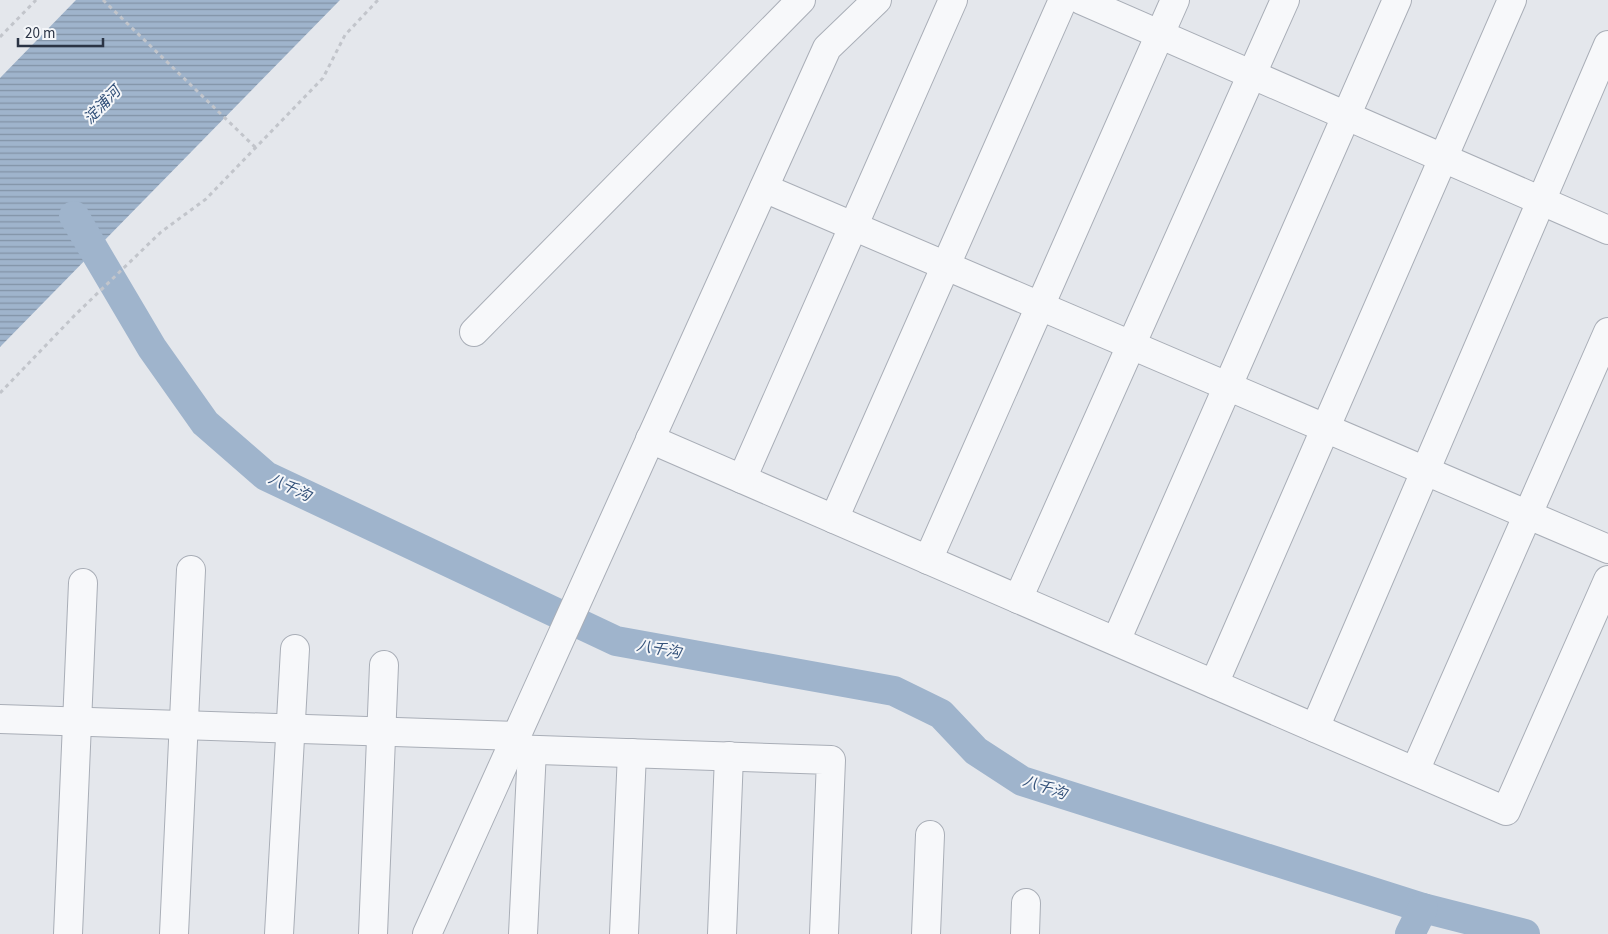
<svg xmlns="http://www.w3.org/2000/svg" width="1608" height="934" viewBox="0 0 1608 934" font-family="'Source Sans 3','Noto Sans SC',sans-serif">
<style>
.water{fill:url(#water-rules)}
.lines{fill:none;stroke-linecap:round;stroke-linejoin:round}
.canal{stroke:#9fb4cc;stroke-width:30}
.minor-casing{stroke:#a9aeb7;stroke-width:30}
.path{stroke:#c2c5cb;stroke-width:3;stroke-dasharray:4 4;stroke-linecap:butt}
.minor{stroke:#f7f8fa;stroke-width:28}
.labels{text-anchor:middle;stroke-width:4;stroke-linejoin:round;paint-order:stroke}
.water-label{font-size:15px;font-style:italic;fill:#34527a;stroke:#f4f6f9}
</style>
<defs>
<pattern id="water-rules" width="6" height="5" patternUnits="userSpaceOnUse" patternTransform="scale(1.25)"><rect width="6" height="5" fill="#9fb4cc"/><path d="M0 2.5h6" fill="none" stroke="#8293a7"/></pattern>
</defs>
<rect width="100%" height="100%" fill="#e4e7ec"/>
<path class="water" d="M76,0H340L0,347V78Z"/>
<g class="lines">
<g class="canal">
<path d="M74,216L152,348L205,423L266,476L616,641L894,691L941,714L976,751L1022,781L1423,908L1525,934"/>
<path d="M1410,934L1423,908"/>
</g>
<defs>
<g id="minor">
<path d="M1081,0L1608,230"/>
<path d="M764,188L1608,549"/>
<path d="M474,332L801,0"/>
<path d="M650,439L1506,811L1608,580"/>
<path d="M742,479L953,0"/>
<path d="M834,519L1063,0"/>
<path d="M928,560L1175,0"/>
<path d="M1018,599L1285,0"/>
<path d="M1116,641L1397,0"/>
<path d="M1214,684L1512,0"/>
<path d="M0,719L516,736"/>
<path d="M1315,728L1608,45"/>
<path d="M510,749L831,760L824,934"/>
<path d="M1415,771L1608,332"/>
<path d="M68,934L83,583"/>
<path d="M174,934L191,570"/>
<path d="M279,934L295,649"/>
<path d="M373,934L384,665"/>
<path d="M427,934L827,48L877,0"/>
<path d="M523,934L532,750"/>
<path d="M624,934L632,753"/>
<path d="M722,934L729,756"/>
<path d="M926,934L930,835"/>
<path d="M1025,934L1026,903"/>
</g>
</defs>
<use href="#minor" class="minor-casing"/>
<g class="path">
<path d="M103,0L256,148"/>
<path d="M0,37L36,0"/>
<path d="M0,393L75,315L161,232L206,199L323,78L345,35L378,0"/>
</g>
<use href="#minor" class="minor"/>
</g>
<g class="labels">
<g class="water-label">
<text transform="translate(102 105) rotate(-46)" y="5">淀浦河</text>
<text transform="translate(290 487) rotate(26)" y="5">八千沟</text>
<text transform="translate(659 649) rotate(10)" y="5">八千沟</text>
<text transform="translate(1045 787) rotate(19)" y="5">八千沟</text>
</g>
</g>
<path d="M18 38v8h85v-8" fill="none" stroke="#2b3445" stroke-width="2.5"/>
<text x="25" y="38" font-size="15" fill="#2b3445" stroke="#f4f6f9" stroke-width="4" paint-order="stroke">20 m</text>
</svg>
